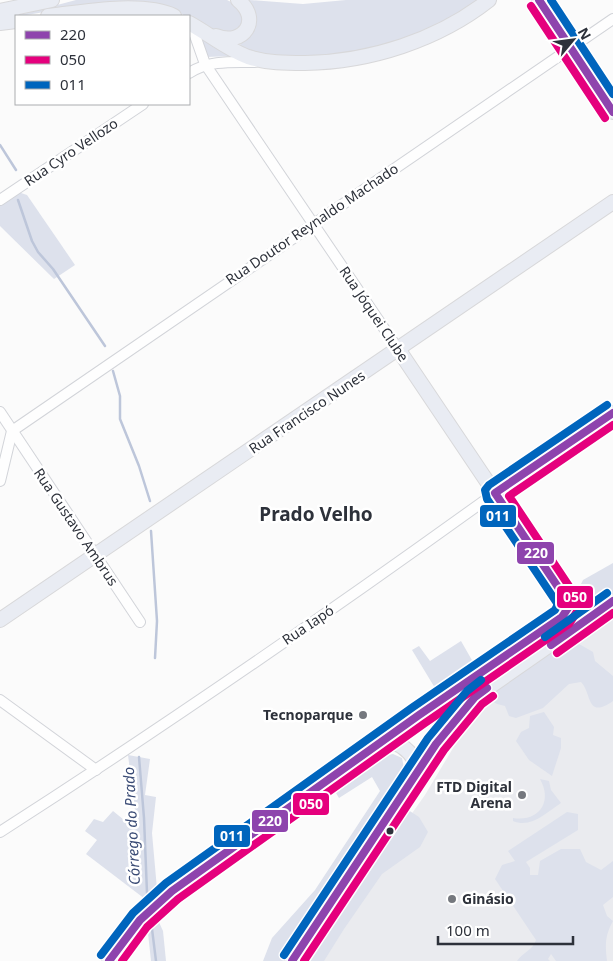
<svg xmlns="http://www.w3.org/2000/svg" width="613" height="961" viewBox="0 0 613 961" font-family="'Noto Sans',sans-serif">
<style>
.built{fill:#eaebef}
.green{fill:#dde1ec}
.lines{fill:none;stroke-linecap:round;stroke-linejoin:round}
.stream{stroke:#bdc6da;stroke-width:2.5}
.minor-casing{stroke:#d2d4d9;stroke-width:12}
.major-casing{stroke:#d8d8da;stroke-width:16}
.minor{stroke:#fefefe;stroke-width:10}
.major{stroke:#e9ecf3;stroke-width:14}
.bus-1-casing{stroke:#fff;stroke-width:11}
.bus-2-casing{stroke:#fff;stroke-width:11}
.bus-3-casing{stroke:#fff;stroke-width:11}
.bus-1{stroke:#8e44ad;stroke-width:8}
.bus-2{stroke:#e5007d;stroke-width:8}
.bus-3{stroke:#0065bd;stroke-width:8}
.poi-dot{fill:#75787e;stroke:#fff;stroke-width:2}
.bus-dot{fill:#2d313a;stroke:#fff;stroke-width:2}
.labels{text-anchor:middle;stroke-width:5;stroke-linejoin:round;paint-order:stroke}
.street-label{font-size:14px;fill:#2d313a;stroke:#fff}
.poi-label{font-size:14px;font-weight:bold;fill:#2d313a;stroke:#fff;text-anchor:end}
.water-label{font-size:15px;font-style:italic;fill:#3a4b75;stroke:#fff}
.district-label{font-size:19px;font-weight:bold;fill:#2d313a;stroke:#fff}
.line-badge{stroke:#fff;stroke-width:2}
.badge-label{font-size:14px;text-anchor:middle;font-weight:bold;fill:#fff}
</style>
<rect width="100%" height="100%" fill="#fbfbfb"/>
<path class="built" d="M613,616V961H307L425,795L468,723L488,700Z"/>
<g class="green">
<path d="M76,0H227L239,6L244,17L240,30L222,35L170,8L153,3L135,1L56,10L21,16L6,17L27,13Z"/>
<path d="M249,0L303,4L346,0H479C469,8 457,14 446,20C392,48 329,64 268,56C259,55 248,50 239,48C240,41 246,41 249,36C256,24 256,11 249,0Z"/>
<path d="M202,38L231,56L207,57Z"/>
<path d="M18,192L27,195L75,265L54,279L0,226V204Z"/>
<path d="M613,563V595L597,604H581L575,596L583,580Z"/>
<path d="M572,640L593,652L595,661L613,676V701C586,720 592,693 581,682L569,684L543,708L516,718L509,716L505,706L497,704L485,697L556,648Z"/>
<path d="M461,641L473,662L435,688L412,650L419,646L430,661Z"/>
<path d="M544,712L554,727L553,735L561,738V748L552,776L529,760L516,741L521,732L529,728L530,716Z"/>
<path d="M393,754L402,758L405,773L286,961H263L272,938L315,890L380,791L372,777L339,798L336,793L381,760L382,756Z"/>
<path d="M128,755L150,759L145,795L156,797L152,833L157,889L145,899L86,854L97,840L85,831L94,819L103,822L113,811L129,824L136,818Z"/>
<path d="M540,779L549,781L551,790L561,803C547,812 531,829 513,821V818C539,822 553,802 540,779Z"/>
<path d="M405,808L419,817L428,832L420,847L382,874L344,929L324,961H298L363,863Z"/>
<path d="M567,812L578,814V830L526,862L530,868V875H538L540,861L561,849H580L586,862L601,870L613,861V897L603,905L607,916L613,921C605,935 605,945 607,961H556L551,954L548,959L550,961H517C522,953 533,950 536,940L495,879L502,865L515,861L508,851Z"/>
<path d="M158,920L163,931L166,961H151L148,933Z"/>
</g>
<g class="lines">
<g class="stream">
<path d="M0,145L16,170"/>
<path d="M18,200L32,241L38,252L53,269L105,346"/>
<path d="M113,371L120,396V419L139,466L150,501"/>
<path d="M151,531L157,621L155,658"/>
<path d="M139,757L144,818L147,893"/>
<path d="M152,929L156,961"/>
</g>
<defs>
<g id="minor">
<path d="M191,24L205,64L398,349"/>
<path d="M189,73C209,60 232,62 255,62"/>
<path d="M0,200L143,104"/>
<path d="M0,412L140,622"/>
<path d="M12,431L613,19"/>
<path d="M0,481L12,431"/>
<path d="M0,700L96,770"/>
<path d="M0,832C168,724 333,610 495,493"/>
</g>
<g id="major">
<path d="M539,0L613,112"/>
<path d="M0,11L52,0"/>
<path d="M48,16C82,12 142,1 174,16"/>
<path d="M0,23L16,21"/>
<path d="M189,23C209,34 227,49 248,57C267,63 286,63 305,63C370,62 438,40 489,0"/>
<path d="M216,36C244,47 262,19 238,0"/>
<path d="M398,349L566,599C580,610 584,611 602,608"/>
<path d="M495,493L613,413"/>
<path d="M0,620L613,202"/>
<path d="M385,740C403,743 414,754 419,771"/>
<path d="M109,961L140,920L172,891L419,715L562,617L568,608L566,599"/>
<path d="M292,961L436,744L475,697L613,601"/>
</g>
</defs>
<use href="#minor" class="minor-casing"/>
<use href="#major" class="major-casing"/>
<use href="#minor" class="minor"/>
<use href="#major" class="major"/>
<defs>
<g id="bus-1">
<path d="M539,0L613,112"/>
<path d="M551,645L613,601"/>
<path d="M109,961L140,920L172,891L419,715L562,617L568,608L566,599L495,493L613,413"/>
<path d="M292,961L436,744L475,697L487,688"/>
</g>
<g id="bus-2">
<path d="M531,6L605,118"/>
<path d="M557,653L613,613"/>
<path d="M122,961L147,927L178,899L425,723L569,624L578,610L575,595L509,496L613,425"/>
<path d="M304,961L444,750L482,704L493,696"/>
</g>
<g id="bus-3">
<path d="M551,0L613,94"/>
<path d="M545,637L607,593"/>
<path d="M101,955L133,913L166,883L413,707L555,610L557,606V603L487,499L485,490L489,485L607,405"/>
<path d="M284,955L428,738L467,691L481,680"/>
</g>
</defs>
<use href="#bus-1" class="bus-1-casing"/>
<use href="#bus-2" class="bus-2-casing"/>
<use href="#bus-3" class="bus-3-casing"/>
<use href="#bus-1" class="bus-1"/>
<use href="#bus-2" class="bus-2"/>
<use href="#bus-3" class="bus-3"/>
</g>
<g class="poi-dot">
<circle cx="363" cy="715" r="5"/>
<circle cx="522" cy="795" r="5"/>
<circle cx="452" cy="899" r="5"/>
</g>
<circle class="bus-dot" cx="390" cy="831" r="4.5"/>
<g class="labels">
<g class="street-label">
<text transform="translate(71 152) rotate(-34)" y="5">Rua Cyro Vellozo</text>
<text transform="translate(312 224) rotate(-34)" y="5">Rua Doutor Reynaldo Machado</text>
<text transform="translate(374 314) rotate(56)" y="5">Rua Jóquei Clube</text>
<text transform="translate(307 412) rotate(-34)" y="5">Rua Francisco Nunes</text>
<text transform="translate(76 527) rotate(56)" y="5">Rua Gustavo Ambrus</text>
<text transform="translate(308 625) rotate(-34)" y="5">Rua Iapó</text>
</g>
<g class="poi-label">
<text x="353" y="720">Tecnoparque</text>
<text x="512" y="792">FTD Digital<tspan x="512" dy="16">Arena</tspan></text>
<text x="462" y="904" text-anchor="start">Ginásio</text>
</g>
<g class="water-label">
<text transform="translate(132 826) rotate(-93)" y="5">Córrego do Prado</text>
</g>
<g class="district-label">
<text x="316" y="521">Prado Velho</text>
</g>
</g>
<g class="line-badge">
<rect x="479" y="504" width="38" height="24" rx="5" fill="#0065bd"/>
<rect x="516" y="541" width="39" height="24" rx="5" fill="#8e44ad"/>
<rect x="556" y="585" width="38" height="24" rx="5" fill="#e5007d"/>
<rect x="292" y="792" width="38" height="24" rx="5" fill="#e5007d"/>
<rect x="251" y="809" width="38" height="24" rx="5" fill="#8e44ad"/>
<rect x="213" y="824" width="38" height="24" rx="5" fill="#0065bd"/>
</g>
<g class="badge-label">
<text x="498" y="521">011</text>
<text x="536" y="558">220</text>
<text x="575" y="602">050</text>
<text x="311" y="809">050</text>
<text x="270" y="826">220</text>
<text x="232" y="841">011</text>
</g>
<rect x="15" y="15" width="175" height="90" fill="#ffffff" stroke="#abadb0"/>
<rect x="25" y="31" width="25" height="8" fill="#8e44ad" stroke="#abadb0"/>
<text x="60" y="40" font-size="15" fill="#2d313a">220</text>
<rect x="25" y="56" width="25" height="8" fill="#e5007d" stroke="#abadb0"/>
<text x="60" y="65" font-size="15" fill="#2d313a">050</text>
<rect x="25" y="81" width="25" height="8" fill="#0065bd" stroke="#abadb0"/>
<text x="60" y="90" font-size="15" fill="#2d313a">011</text>
<g transform="translate(573 40) rotate(61)" stroke="#ffffff" stroke-width="4" paint-order="stroke">
<path d="M0-4L9 19L0 12L-9 19Z" fill="#2d313a"/>
<text y="-8" font-size="14" font-weight="bold" text-anchor="middle" fill="#2d313a">N</text>
</g>
<path d="M438 936v8h135v-8" fill="none" stroke="#2d313a" stroke-width="2.5"/>
<text x="446" y="936" font-size="15" fill="#2d313a" stroke="#ffffff" stroke-width="4" paint-order="stroke">100 m</text>
</svg>
